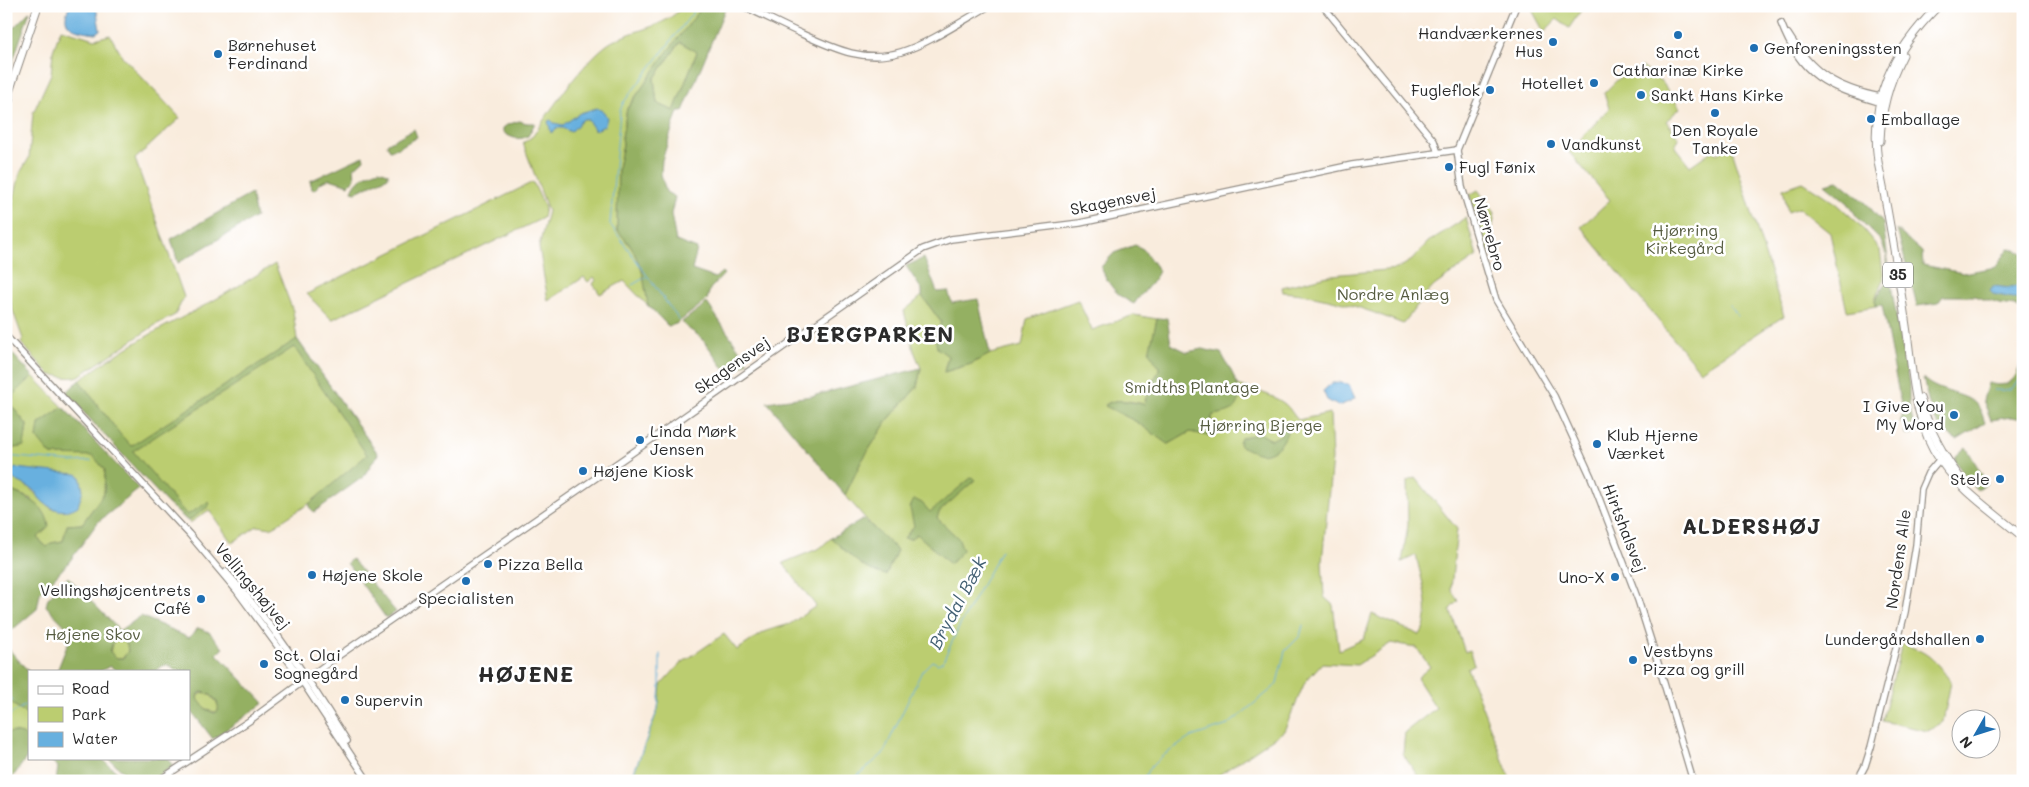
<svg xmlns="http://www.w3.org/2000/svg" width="2029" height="787" viewBox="0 0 2029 787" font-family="Mali,sans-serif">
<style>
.green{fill:#bbcd70;stroke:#737c4e;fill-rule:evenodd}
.forest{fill:#94b062;stroke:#606e46;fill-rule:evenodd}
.water{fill:#67b0df;stroke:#496e85}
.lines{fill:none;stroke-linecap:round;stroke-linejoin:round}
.stream{stroke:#67b0df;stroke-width:1}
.minor-casing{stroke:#928c84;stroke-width:8}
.major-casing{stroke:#928c84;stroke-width:9}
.minor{stroke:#fff;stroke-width:5.5}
.major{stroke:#fff;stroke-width:7}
.poi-dot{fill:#1f6fb2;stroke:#fff;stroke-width:2}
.labels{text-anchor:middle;stroke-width:5;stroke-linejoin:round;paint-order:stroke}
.shield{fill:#fff;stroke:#6b6b6b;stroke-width:1}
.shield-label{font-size:15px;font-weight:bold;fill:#2b2b2b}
.poi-label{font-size:16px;fill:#2b2b2b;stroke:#fff;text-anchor:start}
.street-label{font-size:16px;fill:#2b2b2b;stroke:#fff}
.park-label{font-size:16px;fill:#565c40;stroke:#fff}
.water-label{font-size:18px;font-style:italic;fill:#436073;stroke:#fff}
.district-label{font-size:21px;font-weight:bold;letter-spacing:1px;fill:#2b2b2b;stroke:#fff}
</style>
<rect width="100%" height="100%" fill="#fff"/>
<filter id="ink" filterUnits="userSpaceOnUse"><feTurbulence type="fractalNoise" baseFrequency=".02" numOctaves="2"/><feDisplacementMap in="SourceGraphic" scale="10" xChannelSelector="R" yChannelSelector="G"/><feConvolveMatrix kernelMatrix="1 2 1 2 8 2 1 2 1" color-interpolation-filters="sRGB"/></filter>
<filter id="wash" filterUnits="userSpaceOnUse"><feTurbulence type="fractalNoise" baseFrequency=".0096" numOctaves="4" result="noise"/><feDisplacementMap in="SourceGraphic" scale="20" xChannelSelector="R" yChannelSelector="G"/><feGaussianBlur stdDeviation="1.12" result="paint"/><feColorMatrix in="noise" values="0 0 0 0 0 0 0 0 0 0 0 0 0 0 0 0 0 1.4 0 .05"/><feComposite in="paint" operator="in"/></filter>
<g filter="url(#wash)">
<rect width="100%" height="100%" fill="#f9ecdd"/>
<g class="green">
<path d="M683,6H703L627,108L622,137L623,145L618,168L617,230C642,257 643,272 649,307L624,281L600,294L593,284L596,280L594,277L588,282L584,277L548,301L539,247L548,211L523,143L533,136C551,109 582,63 608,44C631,29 665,29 683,6Z"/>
<path d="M1530,6H1584L1569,28L1557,19L1544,32Z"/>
<path d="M61,29L95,39L110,35L122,56L180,118L135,159L184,297L175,315L157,324L79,376C69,380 60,375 50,375L21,343L23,339L13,311L6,285V216L11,211L20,173L29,158L33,113L51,74L53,51Z"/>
<path d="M680,42L697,52L674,111L657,103L654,79Z"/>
<path d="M1642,67L1662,82L1680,108L1666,121L1679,138L1675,147L1690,166L1713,150L1717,154L1730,143L1784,316L1700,371L1581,227L1610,200L1569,152L1609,108L1604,93L1619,78Z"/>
<path d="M533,182L545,208L543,218L333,319H331L307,294Z"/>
<path d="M1803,182L1836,203L1858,223L1880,250L1884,280L1875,298L1876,306L1847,311L1830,233L1799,208L1788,212L1783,189Z"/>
<path d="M1478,190L1495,213L1488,258L1470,195Z"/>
<path d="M1466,218L1477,256L1434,286L1422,299L1403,324C1364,308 1325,295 1283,292L1282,287L1332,275L1397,269L1412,260L1428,242Z"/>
<path d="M275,264L293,311L297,339L378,454L310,503L271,528L257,526L232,543L209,510L190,523L172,507L66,393C98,362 146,336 185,316C216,300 245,282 275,264Z"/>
<path d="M922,296L941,322L935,337L948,356L944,372L971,364L990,354L1022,346L1027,319L1078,300L1092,330L1134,315L1157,319L1150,352L1159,367V371L1151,385L1144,404C1132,402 1115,397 1105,405L1137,422L1166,443L1169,444L1190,432L1211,436L1214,429L1211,419L1213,415L1232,410L1240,397L1237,385C1253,390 1272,394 1285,404C1290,408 1293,415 1298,420L1330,413L1332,459L1322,562L1324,597L1333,605L1339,650L1364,639L1372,614L1420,635C1434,613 1421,579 1416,555L1402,562L1408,525L1407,481L1416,478L1457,529L1451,589L1458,601L1450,609L1465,652L1469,650L1474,664L1467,668L1511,781H1421L1403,754L1405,732L1436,708L1417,678L1430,667L1416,647L1391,643L1357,665L1322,663L1305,682L1284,731L1210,781H634V772L658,709L661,685L680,664L724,634L737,650L766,631L790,624L816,606L783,563L820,548L831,538L843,547L886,574L897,550L884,540L845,495L861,462L887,421L917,387L921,368L914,351L904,311Z"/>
<path d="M33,376L63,407L39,424L51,455H93L105,470L104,493L82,524L67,525L63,541L51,543L47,547L37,538L32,499L6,489V450L24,446L27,425L11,405L15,393ZM14,479L78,506L52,509C37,498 33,487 14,479Z"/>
<circle cx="119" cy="649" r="9"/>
<path d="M1902,644C1929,652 1935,660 1951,682L1943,722L1928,731L1882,721Z"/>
<path d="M205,692C212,695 216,700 219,708L217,712C207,712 199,705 197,696Z"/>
<path d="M6,700L29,715V740C22,733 15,731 6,734Z"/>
</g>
<g class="forest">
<path d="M703,6H720L725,9L683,111H678L662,160L661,174L666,192L675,197L671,214L676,241L697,249L692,270L715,278L722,272L724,274L710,289L707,300L676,324L668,326L648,305L642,270L631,246L617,230L618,168L623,145L622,137L627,109L668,51ZM680,42L697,52L674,111L657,103L654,79Z"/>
<path d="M30,11L6,81V20L11,30Z"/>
<path d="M519,121L527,123H535L528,136C519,141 511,138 503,132V128L507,125Z"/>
<path d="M414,129L417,137L398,148L390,150L387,145L388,143Z"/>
<path d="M363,156L364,159L354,168L355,178L349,185L330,179L322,182L314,190L312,189L310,181Z"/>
<path d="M379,170L388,173V177L356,192L352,191C356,179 367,174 379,170Z"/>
<path d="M1838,181L1867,204L1883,223L1893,297L1909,384V403L1915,433L1912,435H1906L1905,431L1909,427L1907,424L1904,425L1900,422L1903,415L1882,305L1876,306L1875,299L1887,282V256L1881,241L1857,217L1848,203L1825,184Z"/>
<path d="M251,194L256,217L178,263L171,239Z"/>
<path d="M1897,230L1922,252L1923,265L1963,273L1996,267L2009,248L2023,253V311L2015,306L1999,304L1974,296H1943L1938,303L1917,306Z"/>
<path d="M1135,245L1143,249L1159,271C1153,284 1142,292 1134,304C1117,296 1108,285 1101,267L1114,253Z"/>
<path d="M924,258L937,292L948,291L952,303L978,299L990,354L971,364L944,372L948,356L937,348L935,337L941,322L922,296V290L906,266Z"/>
<path d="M707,303L748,362L737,369L732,367L726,371C718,361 711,349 702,339C696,332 687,330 682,322Z"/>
<path d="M1167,318L1171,344L1187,352L1202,349L1221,353C1228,366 1251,399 1232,410C1227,413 1219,414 1213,415L1211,419L1214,432L1210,436L1190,432L1169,444L1166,443L1137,422L1105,406C1114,396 1132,403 1144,404L1151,385L1159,371V367L1149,352L1157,319Z"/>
<path d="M297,339L378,454L363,477L314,512L309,507L310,503L367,455L294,347L133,451L187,515L208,502L209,506L188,521L167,503L66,393L79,380L120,434L131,446Z"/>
<path d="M6,347L33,376L15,393L11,405L27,425L24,446L6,450Z"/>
<path d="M2023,355V419L2011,417L1991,420L1983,400L1988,383C2013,390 2018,375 2023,355Z"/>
<path d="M921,368L917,387L887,421L861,462L845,495L767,402L812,396Z"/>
<path d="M1923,378C1937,394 1970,392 1979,408C1982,412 1983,418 1985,423L1957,440C1930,425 1930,406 1923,378Z"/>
<path d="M63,407L139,489L98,522L69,562L40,593L37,609L6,635V489C26,497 46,503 49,527L37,538L47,547L51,543L63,541L67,525L82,524L104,493L105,470L93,456L51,455L37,438L39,424Z"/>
<path d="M1285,422L1288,424C1288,439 1275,457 1258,453C1252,452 1246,448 1240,446L1239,443L1241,438L1260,433L1271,440L1281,435V425Z"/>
<path d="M1966,447L1987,483L1977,490L1955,462L1956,456Z"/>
<path d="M972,477L975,480L940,511L937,518L959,539L963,550L950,564L917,534L910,539L904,538L914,526L910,508L914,499L922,503L930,512Z"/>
<path d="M864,519L897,550L886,575C862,571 849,553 831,538Z"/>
<path d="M352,559L396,612L386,618L347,563Z"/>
<path d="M68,577L120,631L141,616L189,638L198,628L209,632L223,648L217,654L264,703L213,739L189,708V671H175C170,663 162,663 157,671H117L110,666L101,671H57L72,633L46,606L48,598ZM116,640L123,641L127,645L128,651L123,658H117L110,652L112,644ZM202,692C211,693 220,701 218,711L214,713L206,709L197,698L198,694Z"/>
<path d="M6,646L29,672V715L6,700Z"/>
<path d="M12,732L23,734L29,740V754L10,781H6V734Z"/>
<path d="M48,758H101L127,781H56L58,767Z"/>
<path d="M108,758H167L173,766L151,781H133Z"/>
</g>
<g class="water">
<path d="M70,6H96L100,30L96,33C81,31 56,29 70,6Z"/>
<path d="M597,108L604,112L607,118L605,125L597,130L594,129L587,119H583L571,132L562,128H557L551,133L548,121L551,120L554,123L563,125L580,113Z"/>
<path d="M2023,285V300L1993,294L1990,291L1994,286L2010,288Z"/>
<path d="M1340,382L1349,385L1355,398L1349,402L1338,406L1327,400L1323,391L1332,383Z"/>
<path d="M15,468L76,474L80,476L83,490L78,506C66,514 53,511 42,501C38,497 36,492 32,489C25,484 17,482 10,477L9,472Z"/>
</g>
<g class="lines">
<g class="stream">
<path d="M632,285L646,277"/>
<path d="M1729,305L1738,316"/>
<path d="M679,320L610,224L620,111L623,103L698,6"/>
<path d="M1994,390C2011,391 2012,389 2023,376"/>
<path d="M6,456L72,462L91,461"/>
<path d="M6,694L13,701"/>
<path d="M6,717L29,703"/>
<path d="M634,781V772L658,709L660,687V654"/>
<path d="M851,781L883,754L922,671L932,661L938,664L943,661L960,625L1001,550"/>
<path d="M1143,781L1148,770L1161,757L1191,737L1228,725L1273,688L1277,683L1285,651L1300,636L1303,625"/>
</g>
</g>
</g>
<g filter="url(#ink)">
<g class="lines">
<defs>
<g id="minor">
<path d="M743,6C763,15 782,25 802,34C835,49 864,63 901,52C930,43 962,21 989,6"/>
<path d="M1323,6L1434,141L1438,153"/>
<path d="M1516,6L1457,150L1462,187L1496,300L1554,396L1591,477L1638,600L1658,663L1693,781"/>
<path d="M1781,23C1801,76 1827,87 1879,102L1883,101"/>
<path d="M1788,34C1812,73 1836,88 1880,97L1884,100"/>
<path d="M6,336L189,534L237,591L290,663L368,781"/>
<path d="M226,572C273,623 310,682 347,741"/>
<path d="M158,781L249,721L328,663L642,446L923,249L951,239L1080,223L1352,165L1457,150"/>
<path d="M1857,781L1865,766L1871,747L1905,612L1916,545L1921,489L1928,473L1939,460"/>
</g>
<g id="major">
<path d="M1938,6C1893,52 1869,96 1878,162C1889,216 1898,271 1906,326C1913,371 1913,421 1940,460C1960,490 1996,514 2023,537"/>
<path d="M6,101L38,6"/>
<path d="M6,113L10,97"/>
<path d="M1880,141C1881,111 1889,82 1903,55"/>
<path d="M1920,398C1929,430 1945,460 1966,485"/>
</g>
</defs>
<use href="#minor" class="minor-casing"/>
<use href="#major" class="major-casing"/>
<use href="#minor" class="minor"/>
<use href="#major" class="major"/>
</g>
</g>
<g class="poi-dot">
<circle cx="1678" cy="35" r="5"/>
<circle cx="1553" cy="42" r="5"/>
<circle cx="1754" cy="48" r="5"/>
<circle cx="218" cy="54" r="5"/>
<circle cx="1594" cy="83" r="5"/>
<circle cx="1490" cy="90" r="5"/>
<circle cx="1641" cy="95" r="5"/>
<circle cx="1715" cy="113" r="5"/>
<circle cx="1871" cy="119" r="5"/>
<circle cx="1551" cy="144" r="5"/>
<circle cx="1449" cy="167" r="5"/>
<circle cx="1954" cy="415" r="5"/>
<circle cx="640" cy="440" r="5"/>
<circle cx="1597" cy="444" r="5"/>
<circle cx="583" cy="471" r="5"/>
<circle cx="2000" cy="479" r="5"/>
<circle cx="488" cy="564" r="5"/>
<circle cx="312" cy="575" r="5"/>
<circle cx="1615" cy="577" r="5"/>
<circle cx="466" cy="581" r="5"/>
<circle cx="201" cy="599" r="5"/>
<circle cx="1980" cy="639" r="5"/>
<circle cx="1633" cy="660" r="5"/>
<circle cx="264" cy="664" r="5"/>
<circle cx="345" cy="700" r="5"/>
</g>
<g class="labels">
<rect class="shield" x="1883" y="262.5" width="30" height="25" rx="4"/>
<g class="shield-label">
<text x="1898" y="280">35</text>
</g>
<g class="poi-label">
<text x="1543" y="39" text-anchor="end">Handværkernes<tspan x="1543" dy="18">Hus</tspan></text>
<text x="228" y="51">Børnehuset<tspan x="228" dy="18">Ferdinand</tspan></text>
<text x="1764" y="54">Genforeningssten</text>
<text x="1678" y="58" text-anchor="middle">Sanct<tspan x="1678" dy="18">Catharinæ Kirke</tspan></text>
<text x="1584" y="89" text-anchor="end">Hotellet</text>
<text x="1480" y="96" text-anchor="end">Fugleflok</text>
<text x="1651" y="101">Sankt Hans Kirke</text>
<text x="1881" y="125">Emballage</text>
<text x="1715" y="136" text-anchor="middle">Den Royale<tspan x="1715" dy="18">Tanke</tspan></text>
<text x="1561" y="150">Vandkunst</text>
<text x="1459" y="173">Fugl Fønix</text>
<text x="1944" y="412" text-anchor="end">I Give You<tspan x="1944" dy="18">My Word</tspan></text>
<text x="650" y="437">Linda Mørk<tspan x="650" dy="18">Jensen</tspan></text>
<text x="1607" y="441">Klub Hjerne<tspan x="1607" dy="18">Værket</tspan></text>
<text x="593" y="477">Højene Kiosk</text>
<text x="1990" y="485" text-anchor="end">Stele</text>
<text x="498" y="570">Pizza Bella</text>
<text x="322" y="581">Højene Skole</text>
<text x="1605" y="583" text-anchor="end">Uno-X</text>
<text x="191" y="596" text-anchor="end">Vellingshøjcentrets<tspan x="191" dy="18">Café</tspan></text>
<text x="466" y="604" text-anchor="middle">Specialisten</text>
<text x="1970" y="645" text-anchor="end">Lundergårdshallen</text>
<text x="1643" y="657">Vestbyns<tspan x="1643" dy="18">Pizza og grill</tspan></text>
<text x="274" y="661">Sct. Olai<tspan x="274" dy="18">Sognegård</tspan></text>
<text x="355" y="706">Supervin</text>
</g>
<g class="street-label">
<text transform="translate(1113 201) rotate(-11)" y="6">Skagensvej</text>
<text transform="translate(1490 234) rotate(74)" y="6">Nørrebro</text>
<text transform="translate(732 365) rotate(-35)" y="6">Skagensvej</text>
<text transform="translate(1625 528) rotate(69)" y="6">Hirtshalsvej</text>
<text transform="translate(1898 559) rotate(-82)" y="6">Nordens Alle</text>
<text transform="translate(253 586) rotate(50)" y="6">Vellingshøjvej</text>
</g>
<g class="park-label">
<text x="1685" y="236">Hjørring<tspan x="1685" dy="18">Kirkegård</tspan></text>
<text x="1393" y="300">Nordre Anlæg</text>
<text x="1192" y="393">Smidths Plantage</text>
<text x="1261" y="431">Hjørring Bjerge</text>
<text x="93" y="640">Højene Skov</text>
</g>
<g class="water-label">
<text transform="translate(958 603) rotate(-62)" y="6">Brydal Bæk</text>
</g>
<g class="district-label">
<text x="870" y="342">BJERGPARKEN</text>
<text x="1752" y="534">ALDERSHØJ</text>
<text x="526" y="682">HØJENE</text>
</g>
</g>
<rect width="2029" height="787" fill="none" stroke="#fff" stroke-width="25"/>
<rect x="28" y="670" width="162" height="90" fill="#ffffff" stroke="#aaaaaa"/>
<rect x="38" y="686" width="25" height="8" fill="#ffffff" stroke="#aaaaaa"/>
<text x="72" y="694" font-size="15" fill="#2b2b2b">Road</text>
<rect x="38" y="707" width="25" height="15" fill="#bbcd70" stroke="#aaaaaa"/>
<text x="72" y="720" font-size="15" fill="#2b2b2b">Park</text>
<rect x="38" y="732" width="25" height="15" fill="#67b0df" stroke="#aaaaaa"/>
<text x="72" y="744" font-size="15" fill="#2b2b2b">Water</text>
<g transform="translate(1976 734) rotate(231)"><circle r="24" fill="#ffffff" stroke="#aaaaaa"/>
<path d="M0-4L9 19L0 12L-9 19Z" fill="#1f6fb2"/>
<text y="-8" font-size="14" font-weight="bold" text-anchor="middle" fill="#2b2b2b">N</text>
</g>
</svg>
